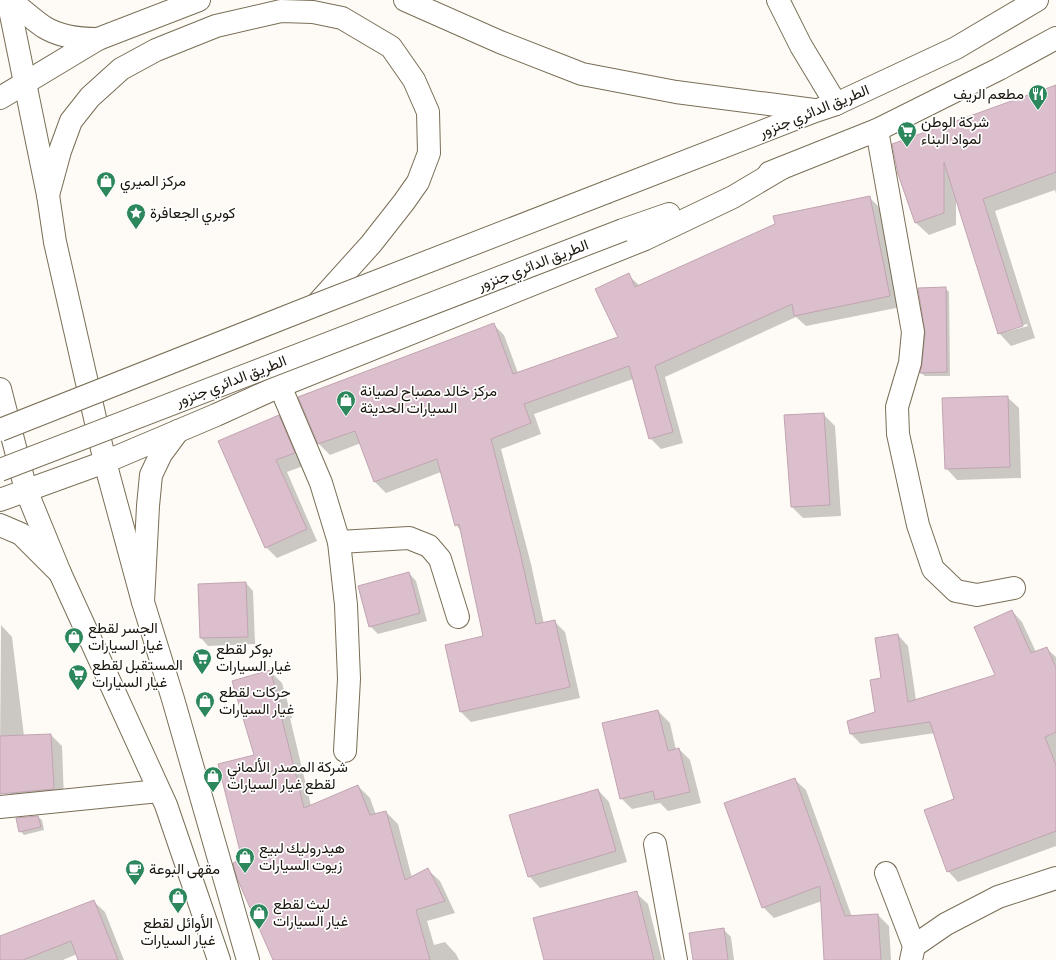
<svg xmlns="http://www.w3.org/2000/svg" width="1056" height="960" viewBox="0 0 1056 960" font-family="'Sofia Sans Condensed',Vazirmatn,sans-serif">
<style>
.shadow{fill:#0003;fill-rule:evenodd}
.building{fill:#dcbfcc;stroke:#c1a4b1}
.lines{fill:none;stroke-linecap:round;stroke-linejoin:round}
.minor-casing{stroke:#796e56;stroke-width:24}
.secondary-casing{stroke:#796e56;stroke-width:24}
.primary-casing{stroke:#796e56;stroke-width:24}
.minor{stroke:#fff;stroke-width:22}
.secondary{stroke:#fff;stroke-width:22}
.primary{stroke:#fff;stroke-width:22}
.primary-bridge-casing{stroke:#796e56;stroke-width:24;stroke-linecap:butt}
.primary-bridge{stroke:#fff;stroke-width:22}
.labels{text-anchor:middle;stroke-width:3.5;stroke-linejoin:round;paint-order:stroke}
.poi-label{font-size:15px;fill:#19140b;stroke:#fff;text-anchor:start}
.street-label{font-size:15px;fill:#19140b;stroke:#fff}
</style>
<rect width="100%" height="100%" fill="#fefbf6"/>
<g class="shadow">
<path d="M1056,86V194L1055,190L995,211L1035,338L1011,346L999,333L956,200V225L929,235L916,223L899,174ZM1027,324L1028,326L1005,332V330Z"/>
<path d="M869,197L880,208L901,307L806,326L796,317L665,377L683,443L661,449L650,438L633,379L534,414L541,434L501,449L531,564L544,624L554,621L565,632L580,698L471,722L460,711L485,637L461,531L456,525L441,472L386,493L375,482L361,443L330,455L319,444L299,397L493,324L504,335L518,373L619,338L628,275L639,285Z"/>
<path d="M945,288L949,292L950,376H925L921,373Z"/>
<path d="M1007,397L1019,408L1021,478L957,480L946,468Z"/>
<path d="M823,414L835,426L841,516L803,518L792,507Z"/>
<path d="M278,416L290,428L306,465L287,472L317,541L277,558L266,547Z"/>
<path d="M409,573L416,581L427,621L378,634L370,626Z"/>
<path d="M246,583L253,591L255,644L208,646L201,638Z"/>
<path d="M1012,611L1022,622L1036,652L1046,648L1056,657V846L958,882L948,871L955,800L935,733L861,744L851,734L876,713L882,679L898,635L908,646L916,700L997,676Z"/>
<path d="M1,625L12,637L24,736L51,735L62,746L64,800L22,804L10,793L0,751Z"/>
<path d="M270,671L282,683L292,718H290L311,806L358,786L370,798L376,815L386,812L398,824L412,878L428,870L440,881L455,913L427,921L434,945L445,942L456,954L459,960H277L243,860L256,756Z"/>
<path d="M658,711L670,723L676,750L679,749L690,760L701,803L668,811L660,803L632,809L621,798Z"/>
<path d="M794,779L806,790L852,917L878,915L889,926L891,960H825L822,901L774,918L763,907Z"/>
<path d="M598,790L609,802L627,862L540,888L529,876Z"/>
<path d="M38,817L42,820L44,830L24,835L20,831Z"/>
<path d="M636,893L648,904L662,960H545Z"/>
<path d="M93,901L105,912L124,960H79L77,954L63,960H0V946Z"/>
<path d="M723,929L731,937L734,960H694Z"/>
</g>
<g class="building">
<path d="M1056,85V172L983,199L1023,326L998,334L944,162V213L915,223L898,174L892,144Z"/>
<path d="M870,196L890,296L794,316L792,304L655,366L673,432L649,439L629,366L524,404L531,423L491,439L520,552L536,624L555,620L570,687L460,712L445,645L483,636L459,524L455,526L437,459L374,482L355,431L318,444L298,397L494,323L513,374L618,337L595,289L629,273L635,287L775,224L773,216Z"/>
<path d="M946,287L947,372L920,373L922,364L925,333L918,288Z"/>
<path d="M1008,396L1010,467L945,469L942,398Z"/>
<path d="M824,413L830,505L791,507L784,415Z"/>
<path d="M279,415L295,453L276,460L307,529L265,548L218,441Z"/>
<path d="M409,572L420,613L369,627L358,586Z"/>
<path d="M246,582L248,637L200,638L198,584Z"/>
<path d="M1012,610L1031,653L1047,647L1056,668V732L1045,737L1056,765V831L947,872L924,810L954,799L930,722L850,734L847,721L875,712L870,680L881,678L875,638L898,634L908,702L995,675L974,627Z"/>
<path d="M270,670L281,706L279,707L304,808L358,785L370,815L386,811L405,880L428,868L445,901L416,910L430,960H273L237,878L233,863L242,859L218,764L254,755L232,681Z"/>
<path d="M658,710L668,751L679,748L690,792L655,800L653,791L620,799L602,723Z"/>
<path d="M51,734L54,789L0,794V736Z"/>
<path d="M795,778L845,916L878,914L881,960H824L820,886L762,908L724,803Z"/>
<path d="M598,789L616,851L528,877L509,815Z"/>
<path d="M38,816L41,827L19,832L16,818Z"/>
<path d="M637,891L654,960H544L533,918Z"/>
<path d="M94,900L118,960H78L71,941L23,960H0V936Z"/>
<path d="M724,928L728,960H693L689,933Z"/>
</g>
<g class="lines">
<defs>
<g id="minor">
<path d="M778,0L801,46L836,104"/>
<path d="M877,130L913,332L910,363L897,407L898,434L918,525L933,569L956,591L977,595L1014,588"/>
<path d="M280,386L321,483L339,542L346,605L349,679L345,751"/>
<path d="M339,542L409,538L429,546L440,559L458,617"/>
<path d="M0,807L159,791"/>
<path d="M655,844L676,960"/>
<path d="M886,873L914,946L911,960"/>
<path d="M914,946L946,924L998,897L1056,878"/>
</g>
<g id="secondary">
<path d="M8,0L48,195L55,242L105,462L143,602L173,699L248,960"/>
<path d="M0,389L26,490L60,573L166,805L219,960"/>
</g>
<g id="primary">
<path d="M9,0C21,8 32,19 44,27C60,37 80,39 98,39"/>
<path d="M405,0L500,42L582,74L676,92L814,110"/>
<path d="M0,98L98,39L199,0"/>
<path d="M769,173L877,130L999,69L1056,38"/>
<path d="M607,192L815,111L836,104L956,48L1037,0"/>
<path d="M48,195L60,151L71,121L90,97L121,69L156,50L216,26L281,11L313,12L342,18L391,47L414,80L428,112L429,153L418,182L404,202L371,244L316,305"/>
<path d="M623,230L669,214"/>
<path d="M0,500L105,462L216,415L280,386L645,239L733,197L782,168"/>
<path d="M0,525L21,534L60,573"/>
<path d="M143,602L148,506L151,475L161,454L178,431"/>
</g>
</defs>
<use href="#minor" class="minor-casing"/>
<use href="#secondary" class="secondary-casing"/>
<use href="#primary" class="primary-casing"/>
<use href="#minor" class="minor"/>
<use href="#secondary" class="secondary"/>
<use href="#primary" class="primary"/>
<defs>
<g id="primary-bridge">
<path d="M0,430L316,305L607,192"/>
<path d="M0,470L623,230"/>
</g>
</defs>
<use href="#primary-bridge" class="primary-bridge-casing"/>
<use href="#primary-bridge" class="primary-bridge"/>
</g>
<defs>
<symbol id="restaurant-pin" viewBox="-11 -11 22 30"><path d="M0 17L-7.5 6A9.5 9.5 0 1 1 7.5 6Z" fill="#2c875c" stroke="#fff"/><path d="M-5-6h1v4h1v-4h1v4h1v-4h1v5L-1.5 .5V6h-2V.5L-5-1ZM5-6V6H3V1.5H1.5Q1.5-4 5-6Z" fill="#fff"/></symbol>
<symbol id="supermarket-pin" viewBox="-11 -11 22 30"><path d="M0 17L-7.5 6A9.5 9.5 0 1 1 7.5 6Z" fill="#2c875c" stroke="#fff"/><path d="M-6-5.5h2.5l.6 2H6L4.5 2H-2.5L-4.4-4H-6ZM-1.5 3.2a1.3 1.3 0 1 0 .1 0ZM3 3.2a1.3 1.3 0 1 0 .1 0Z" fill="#fff"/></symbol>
<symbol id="shop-pin" viewBox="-11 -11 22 30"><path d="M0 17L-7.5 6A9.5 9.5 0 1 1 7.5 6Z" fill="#2c875c" stroke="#fff"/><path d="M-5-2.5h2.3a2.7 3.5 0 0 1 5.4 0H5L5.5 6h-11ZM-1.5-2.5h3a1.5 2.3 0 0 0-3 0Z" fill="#fff"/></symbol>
<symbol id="sight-pin" viewBox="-11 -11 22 30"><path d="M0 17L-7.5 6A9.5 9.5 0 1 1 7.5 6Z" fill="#2c875c" stroke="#fff"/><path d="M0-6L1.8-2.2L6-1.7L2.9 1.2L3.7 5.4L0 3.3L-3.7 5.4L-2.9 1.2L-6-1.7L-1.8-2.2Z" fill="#fff"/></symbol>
<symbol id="cafe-pin" viewBox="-11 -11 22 30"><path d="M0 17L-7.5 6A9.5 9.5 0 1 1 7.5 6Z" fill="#2c875c" stroke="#fff"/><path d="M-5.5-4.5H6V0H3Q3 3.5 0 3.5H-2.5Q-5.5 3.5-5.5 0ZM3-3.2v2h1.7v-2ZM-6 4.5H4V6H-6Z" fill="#fff"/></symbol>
</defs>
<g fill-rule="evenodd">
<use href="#restaurant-pin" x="1027" y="83" width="22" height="30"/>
<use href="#supermarket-pin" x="896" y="120" width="22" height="30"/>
<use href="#shop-pin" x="95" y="170" width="22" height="30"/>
<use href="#sight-pin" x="125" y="202" width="22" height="30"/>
<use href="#shop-pin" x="335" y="389" width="22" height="30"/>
<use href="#shop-pin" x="63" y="626" width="22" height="30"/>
<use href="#supermarket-pin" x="191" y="647" width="22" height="30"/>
<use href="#supermarket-pin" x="67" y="663" width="22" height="30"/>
<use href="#shop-pin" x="194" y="690" width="22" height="30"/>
<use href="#shop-pin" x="202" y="765" width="22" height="30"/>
<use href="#shop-pin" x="234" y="846" width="22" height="30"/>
<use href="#cafe-pin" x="124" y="858" width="22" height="30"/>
<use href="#shop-pin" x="167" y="886" width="22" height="30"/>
<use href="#shop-pin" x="248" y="902" width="22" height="30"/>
</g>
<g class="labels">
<g class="poi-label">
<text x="1024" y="99" text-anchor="end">مطعم الريف</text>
<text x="921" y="127">شركة الوطن<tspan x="921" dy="17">لمواد البناء</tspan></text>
<text x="120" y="186">مركز الميري</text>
<text x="150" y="218">كوبري الجعافرة</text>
<text x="360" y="396">مركز خالد مصباح لصيانة<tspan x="360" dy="17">السيارات الحديثة</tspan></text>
<text x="88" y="633">الجسر لقطع<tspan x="88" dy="17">غيار السيارات</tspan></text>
<text x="216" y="654">بوكر لقطع<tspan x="216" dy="17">غيار السيارات</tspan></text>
<text x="92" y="670">المستقبل لقطع<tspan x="92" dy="17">غيار السيارات</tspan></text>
<text x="219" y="697">حركات لقطع<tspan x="219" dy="17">غيار السيارات</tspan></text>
<text x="227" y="772">شركة المصدر الألماني<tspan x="227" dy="17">لقطع غيار السيارات</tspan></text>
<text x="259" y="853">هيدروليك لبيع<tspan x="259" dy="17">زيوت السيارات</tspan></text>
<text x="149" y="874">مقهى البوعة</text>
<text x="273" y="909">ليث لقطع<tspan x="273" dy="17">غيار السيارات</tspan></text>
<text x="178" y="928" text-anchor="middle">الأوائل لقطع<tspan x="178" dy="17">غيار السيارات</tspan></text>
</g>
<g class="street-label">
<text transform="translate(814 111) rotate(-22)" y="5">الطريق الدائري جنزور</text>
<text transform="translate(533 265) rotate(-21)" y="5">الطريق الدائري جنزور</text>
<text transform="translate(231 381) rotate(-21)" y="5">الطريق الدائري جنزور</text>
</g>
</g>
</svg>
